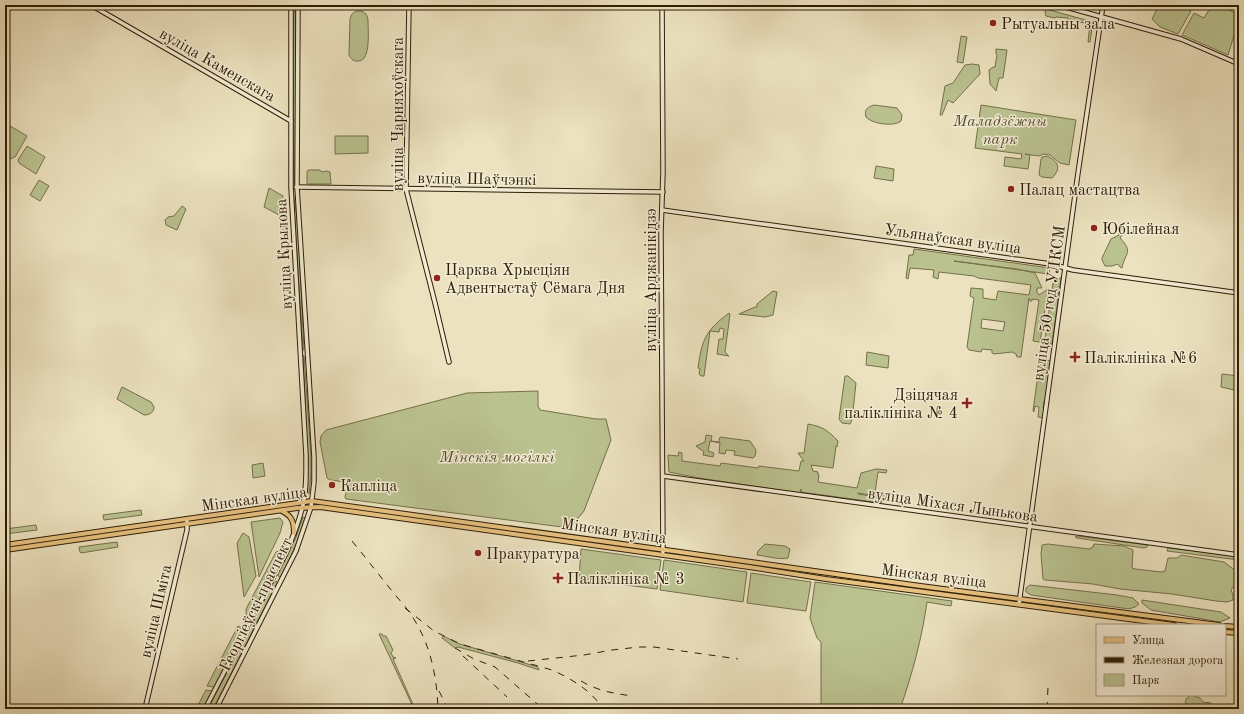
<svg xmlns="http://www.w3.org/2000/svg" width="1244" height="714" viewBox="0 0 1244 714" font-family="'Old Standard TT',serif">
<style>
.green{fill:#bac290;stroke:#74704a;fill-rule:evenodd}
.lines{fill:none;stroke-linecap:round;stroke-linejoin:round}
.secondary-casing{stroke:#2e1d04;stroke-width:5.5}
.primary-casing{stroke:#2e1d04;stroke-width:6}
.secondary{stroke:#f3ecd5;stroke-width:3.5}
.primary{stroke:#e6c180;stroke-width:4}
.rail{stroke:#2e1d04;stroke-width:1;stroke-dasharray:7 7;stroke-linecap:butt}
.poi-dot{fill:#8f2418;stroke:#f3ecd5;stroke-width:1.5}
.labels{text-anchor:middle;stroke-width:3;stroke-linejoin:round;paint-order:stroke}
.poi-label{font-size:16px;fill:#2e1d04;stroke:#f3ecd5;text-anchor:start}
.street-label{font-size:16px;fill:#2e1d04;stroke:#f3ecd5}
.park-label{font-size:16px;font-style:italic;fill:#584f2e;stroke:#f3ecd5}
</style>
<rect width="100%" height="100%" fill="#ece2bf"/>
<filter id="stains"><feTurbulence type="fractalNoise" baseFrequency=".005" numOctaves="4"/><feColorMatrix values="0 0 0 0 .2 0 0 0 0 .09 0 0 0 0 .02 0 0 0 .5 -.17"/></filter>
<radialGradient id="worn" r=".72"><stop offset=".6" stop-color="#630" stop-opacity="0"/><stop offset="1" stop-color="#630" stop-opacity=".3"/></radialGradient>
<g class="green">
<path d="M1159,5H1174L1178,7L1179,5H1187L1185,8L1191,11L1178,34L1160,27L1152,19Z"/>
<path d="M1206,5H1219L1239,15V33L1235,32L1228,55L1182,35L1194,13L1204,18L1210,8Z"/>
<path d="M294,6H295L296,33L295,184H294L293,149Z"/>
<path d="M1046,9L1093,22L1090,42H1088L1090,24L1068,20V18L1056,17L1055,18L1046,16L1045,12Z"/>
<path d="M360,11C366,12 367,15 368,20C368,30 371,60 359,61C354,62 351,59 349,55L350,19C351,13 355,11 360,11Z"/>
<path d="M961,36L967,37L963,63L957,62Z"/>
<path d="M996,49L1007,50L1003,78H999L996,91L990,84L989,70L993,67H995L997,55L996,54Z"/>
<path d="M972,64L979,65L980,74L953,103L948,100L942,115H940L945,86L953,83L965,65Z"/>
<path d="M874,105L897,108L902,115L901,121C894,127 872,124 866,117C864,110 867,107 874,105Z"/>
<path d="M981,105L1076,120L1069,165L1060,163L1050,155L1044,154L1039,156L1025,154L1030,155L1028,169L1004,166L1005,157L1021,159L1022,154L975,148Z"/>
<path d="M10,126L27,136L15,157L10,159L5,156V133Z"/>
<path d="M335,136H368V153L335,154Z"/>
<path d="M27,146L45,157L36,174L19,163L18,160Z"/>
<path d="M1047,156C1058,161 1062,168 1052,178L1042,177L1039,175L1041,159L1042,157Z"/>
<path d="M876,166L894,169L893,181L874,178Z"/>
<path d="M308,170H320L322,172L327,171L330,172L331,184H307V172Z"/>
<path d="M39,180L49,186L40,201L30,195Z"/>
<path d="M269,188L283,196L286,238L280,232L283,217L264,207Z"/>
<path d="M293,191L298,225L304,350H303Z"/>
<path d="M182,206L186,209L177,230L166,225L165,220L168,217L174,216Z"/>
<path d="M1121,228L1124,229L1126,231L1125,234L1122,235L1120,238C1134,253 1125,252 1122,268L1120,267L1118,264L1112,266H1105L1102,260V258L1111,239L1119,235L1118,230Z"/>
<path d="M914,249L1050,268L1049,274L954,261L1017,269L1035,273L1042,288H1037V292L1039,295L1048,289L1040,342L1033,341L1039,300L1032,299V301H1030L1029,298L1021,357H1017L1016,354L1012,352L994,354L992,353V350L982,349L981,352L969,350L967,347L974,298L970,296L971,288L983,289V298L996,300L998,291L1029,295L1031,285L978,278L974,276L939,272L938,279L933,277L934,270L910,268L908,279L906,278L909,255H913ZM982,319L1005,322L1003,331L981,328Z"/>
<path d="M1060,278H1061L1052,344L1044,343V347L1042,343L1045,340L1053,283Z"/>
<path d="M773,291L777,292L773,315L765,317L739,314L755,307H757V304Z"/>
<path d="M729,313L730,314L725,352L729,356L717,354L719,339H723L724,329L720,328L719,332L710,331L704,376H701L699,374L700,369L698,368C702,340 705,331 729,313Z"/>
<path d="M867,352L889,356L888,368L866,365Z"/>
<path d="M303,355L304,356L311,455V476L309,494H307L306,492L308,465Z"/>
<path d="M1040,359L1052,361L1047,399L1044,401L1043,408L1045,411L1044,418L1038,417L1039,407L1035,406L1034,412L1033,411Z"/>
<path d="M1222,374L1239,376V391L1221,387Z"/>
<path d="M845,376H848L856,383L852,420L850,424L842,423L839,419Z"/>
<path d="M122,387L151,402L154,407C154,412 150,415 144,415L117,399Z"/>
<path d="M538,391V406L540,410L596,419H606L611,440L584,511L570,528L346,499L345,497L347,487L346,482L330,480L327,478L320,442L321,436L326,430L467,393Z"/>
<path d="M808,424C824,427 827,430 838,441L837,447L836,446L833,468L811,465L813,471L818,472V475H819L818,482L857,488L861,473L876,469L887,470L886,473L878,472L875,493L884,494L883,497L858,493V494L883,498L881,503L801,492V489L800,493L699,478L669,472L668,455L678,456L679,452L682,453V461L720,466L721,463L758,468L759,466L799,471L801,461H804L798,453H804Z"/>
<path d="M706,435L712,436L711,441L719,442L720,437L750,441L756,450L755,456L753,458L734,455L735,451L726,450L725,454L719,453L720,443L710,441L708,451L714,453L713,457L703,455L704,452L696,446L705,442Z"/>
<path d="M263,463L265,476L253,478L252,465Z"/>
<path d="M141,510L142,515L104,520L103,515Z"/>
<path d="M303,517L305,518L299,538L281,577H279L278,575L296,537Z"/>
<path d="M280,518L283,522L280,533L259,577L251,522Z"/>
<path d="M36,525L37,530L5,534V529Z"/>
<path d="M243,533L249,537L256,576L244,597L237,543Z"/>
<path d="M1077,536L1148,545L1147,547L1144,548L1077,538L1075,537Z"/>
<path d="M117,542L118,547L81,553L80,552L79,547Z"/>
<path d="M765,544L785,546L790,549L788,558C778,560 767,556 757,555L758,551Z"/>
<path d="M1048,544L1089,549L1093,547L1094,544L1124,546L1133,550L1132,568L1135,569L1161,572L1165,571L1168,558H1177L1181,555L1224,562L1236,571L1237,582L1231,590L1233,595V600L1227,602L1216,601L1172,594L1120,589L1093,584L1045,580L1043,579L1041,554L1042,545Z"/>
<path d="M1168,548L1239,556V560L1167,551Z"/>
<path d="M284,549L283,553L247,625L246,609L276,552Z"/>
<path d="M581,549L661,560L657,589L579,579Z"/>
<path d="M664,560L747,572L743,602L660,590Z"/>
<path d="M751,573L811,582L806,611L747,603Z"/>
<path d="M276,581L277,583L213,709H208L274,582Z"/>
<path d="M815,582L952,601L951,606L927,602C922,638 912,675 900,709H821V642L817,638L810,618Z"/>
<path d="M1030,585L1117,595L1133,598L1139,604L1135,607L1129,609L1031,595L1026,592V588Z"/>
<path d="M1142,600L1221,612L1230,618L1220,622L1151,610L1142,603Z"/>
<path d="M238,626L245,629L204,709H196L206,690L212,691L214,687L207,686Z"/>
<path d="M379,634H382L383,636H386L393,650L391,653L393,657L396,658L393,659L415,709H414Z"/>
<path d="M443,636L460,644L538,667L539,670L518,663L458,647L455,648L442,638Z"/>
<path d="M1191,695L1200,698L1203,702L1211,703L1213,708L1185,709L1186,699Z"/>
</g>
<g class="lines">
<defs>
<g id="secondary">
<path d="M91,5L291,121"/>
<path d="M409,5L406,189L435,303L449,362"/>
<path d="M662,5L663,172L661,232L663,552"/>
<path d="M1059,5L1181,39L1239,64"/>
<path d="M296,187L663,192"/>
<path d="M662,210L1051,264L1073,270L1239,293"/>
<path d="M663,476L1239,555"/>
<path d="M1019,604L1078,173L1103,5"/>
<path d="M145,709L187,530V521"/>
<path d="M205,709L286,553C292,539 298,524 302,509C307,491 306,472 306,455L291,187V5"/>
<path d="M216,709L296,551L311,507L314,482V457L297,187L298,5"/>
</g>
<g id="primary">
<path d="M282,511C292,516 294,522 294,533"/>
<path d="M5,545L312,501L673,551L913,585L1219,625"/>
<path d="M5,550L297,508L320,507L749,567L826,579L1174,625"/>
<path d="M1225,626L1239,627"/>
<path d="M1225,632L1239,633"/>
</g>
</defs>
<use href="#secondary" class="secondary-casing"/>
<use href="#primary" class="primary-casing"/>
<use href="#secondary" class="secondary"/>
<use href="#primary" class="primary"/>
<g class="rail">
<path d="M352,541C366,558 379,575 392,591C400,601 409,610 415,621C431,647 437,678 438,709"/>
<path d="M405,608L434,631L460,644L552,670C572,679 592,691 603,709"/>
<path d="M455,648L474,659L495,667L543,709"/>
<path d="M463,656L507,697"/>
<path d="M528,661L584,655L612,650L639,647H654L738,659"/>
<path d="M581,681C598,691 612,693 632,696"/>
<path d="M439,691L448,709"/>
<path d="M1047,709L1048,687"/>
</g>
</g>
<g class="poi-dot">
<circle cx="993" cy="23" r="4"/>
<circle cx="1011" cy="189" r="4"/>
<circle cx="1094" cy="228" r="4"/>
<circle cx="437" cy="278" r="4"/>
<path d="M1073 351h4v4h4v4h-4v4h-4v-4h-4v-4h4z"/>
<path d="M965 397h4v4h4v4h-4v4h-4v-4h-4v-4h4z"/>
<circle cx="332" cy="485" r="4"/>
<circle cx="478" cy="553" r="4"/>
<path d="M556 572h4v4h4v4h-4v4h-4v-4h-4v-4h4z"/>
</g>
<g class="labels">
<g class="poi-label">
<text x="1001" y="29">Рытуальны зала</text>
<text x="1019" y="195">Палац мастацтва</text>
<text x="1102" y="234">Юбілейная</text>
<text x="445" y="275">Царква Хрысціян<tspan x="445" dy="18">Адвентыстаў Сёмага Дня</tspan></text>
<text x="1084" y="363">Паліклініка №6</text>
<text x="958" y="400" text-anchor="end">Дзіцячая<tspan x="958" dy="18">паліклініка № 4</tspan></text>
<text x="340" y="491">Капліца</text>
<text x="486" y="559">Пракуратура</text>
<text x="567" y="584">Паліклініка № 3</text>
</g>
<g class="street-label">
<text transform="translate(218 64) rotate(30)" y="6">вуліца Каменскага</text>
<text transform="translate(397 114) rotate(-90)" y="6">вуліца Чарняхоўскага</text>
<text transform="translate(477 178) rotate(1)" y="6">вуліца Шаўчэнкі</text>
<text transform="translate(953 238) rotate(8)" y="6">Ульянаўская вуліца</text>
<text transform="translate(283 254) rotate(-93)" y="6">вуліца Крылова</text>
<text transform="translate(650 280) rotate(-90)" y="6">вуліца Арджанікідзэ</text>
<text transform="translate(1048 303) rotate(-82)" y="6">вуліца 50 год УЛКСМ</text>
<text transform="translate(254 498) rotate(-8)" y="6">Мінская вуліца</text>
<text transform="translate(953 504) rotate(8)" y="6">вуліца Міхася Лынькова</text>
<text transform="translate(614 530) rotate(8)" y="6">Мінская вуліца</text>
<text transform="translate(934 575) rotate(7)" y="6">Мінская вуліца</text>
<text transform="translate(255 604) rotate(-64)" y="6">Георгіеўскі праспект</text>
<text transform="translate(155 611) rotate(-77)" y="6">вуліца Шміта</text>
</g>
<g class="park-label">
<text x="1000" y="126">Маладзёжны<tspan x="1000" dy="18">парк</tspan></text>
<text x="497" y="462">Мінскія могілкі</text>
</g>
</g>
<rect width="1244" height="714" fill="none" stroke="#ece2bf" stroke-width="20"/>
<rect x="6" y="6" width="1232" height="702" fill="none" stroke="#2e1d04" stroke-width="2"/>
<rect x="10" y="10" width="1224" height="694" fill="none" stroke="#2e1d04"/>
<rect x="1096" y="624" width="130" height="72" fill="#f3ecd5" stroke="#a49981"/>
<rect x="1104" y="637" width="20" height="6" fill="#e6c180" stroke="#a49981"/>
<text x="1132" y="644" font-size="12" fill="#2e1d04">Улица</text>
<rect x="1104" y="657" width="20" height="6" fill="#2e1d04" stroke="#a49981"/>
<text x="1132" y="664" font-size="12" fill="#2e1d04">Железная дорога</text>
<rect x="1104" y="674" width="20" height="12" fill="#bac290" stroke="#a49981"/>
<text x="1132" y="684" font-size="12" fill="#2e1d04">Парк</text>
<rect width="100%" height="100%" filter="url(#stains)"/>
<rect width="100%" height="100%" fill="url(#worn)"/>
</svg>
